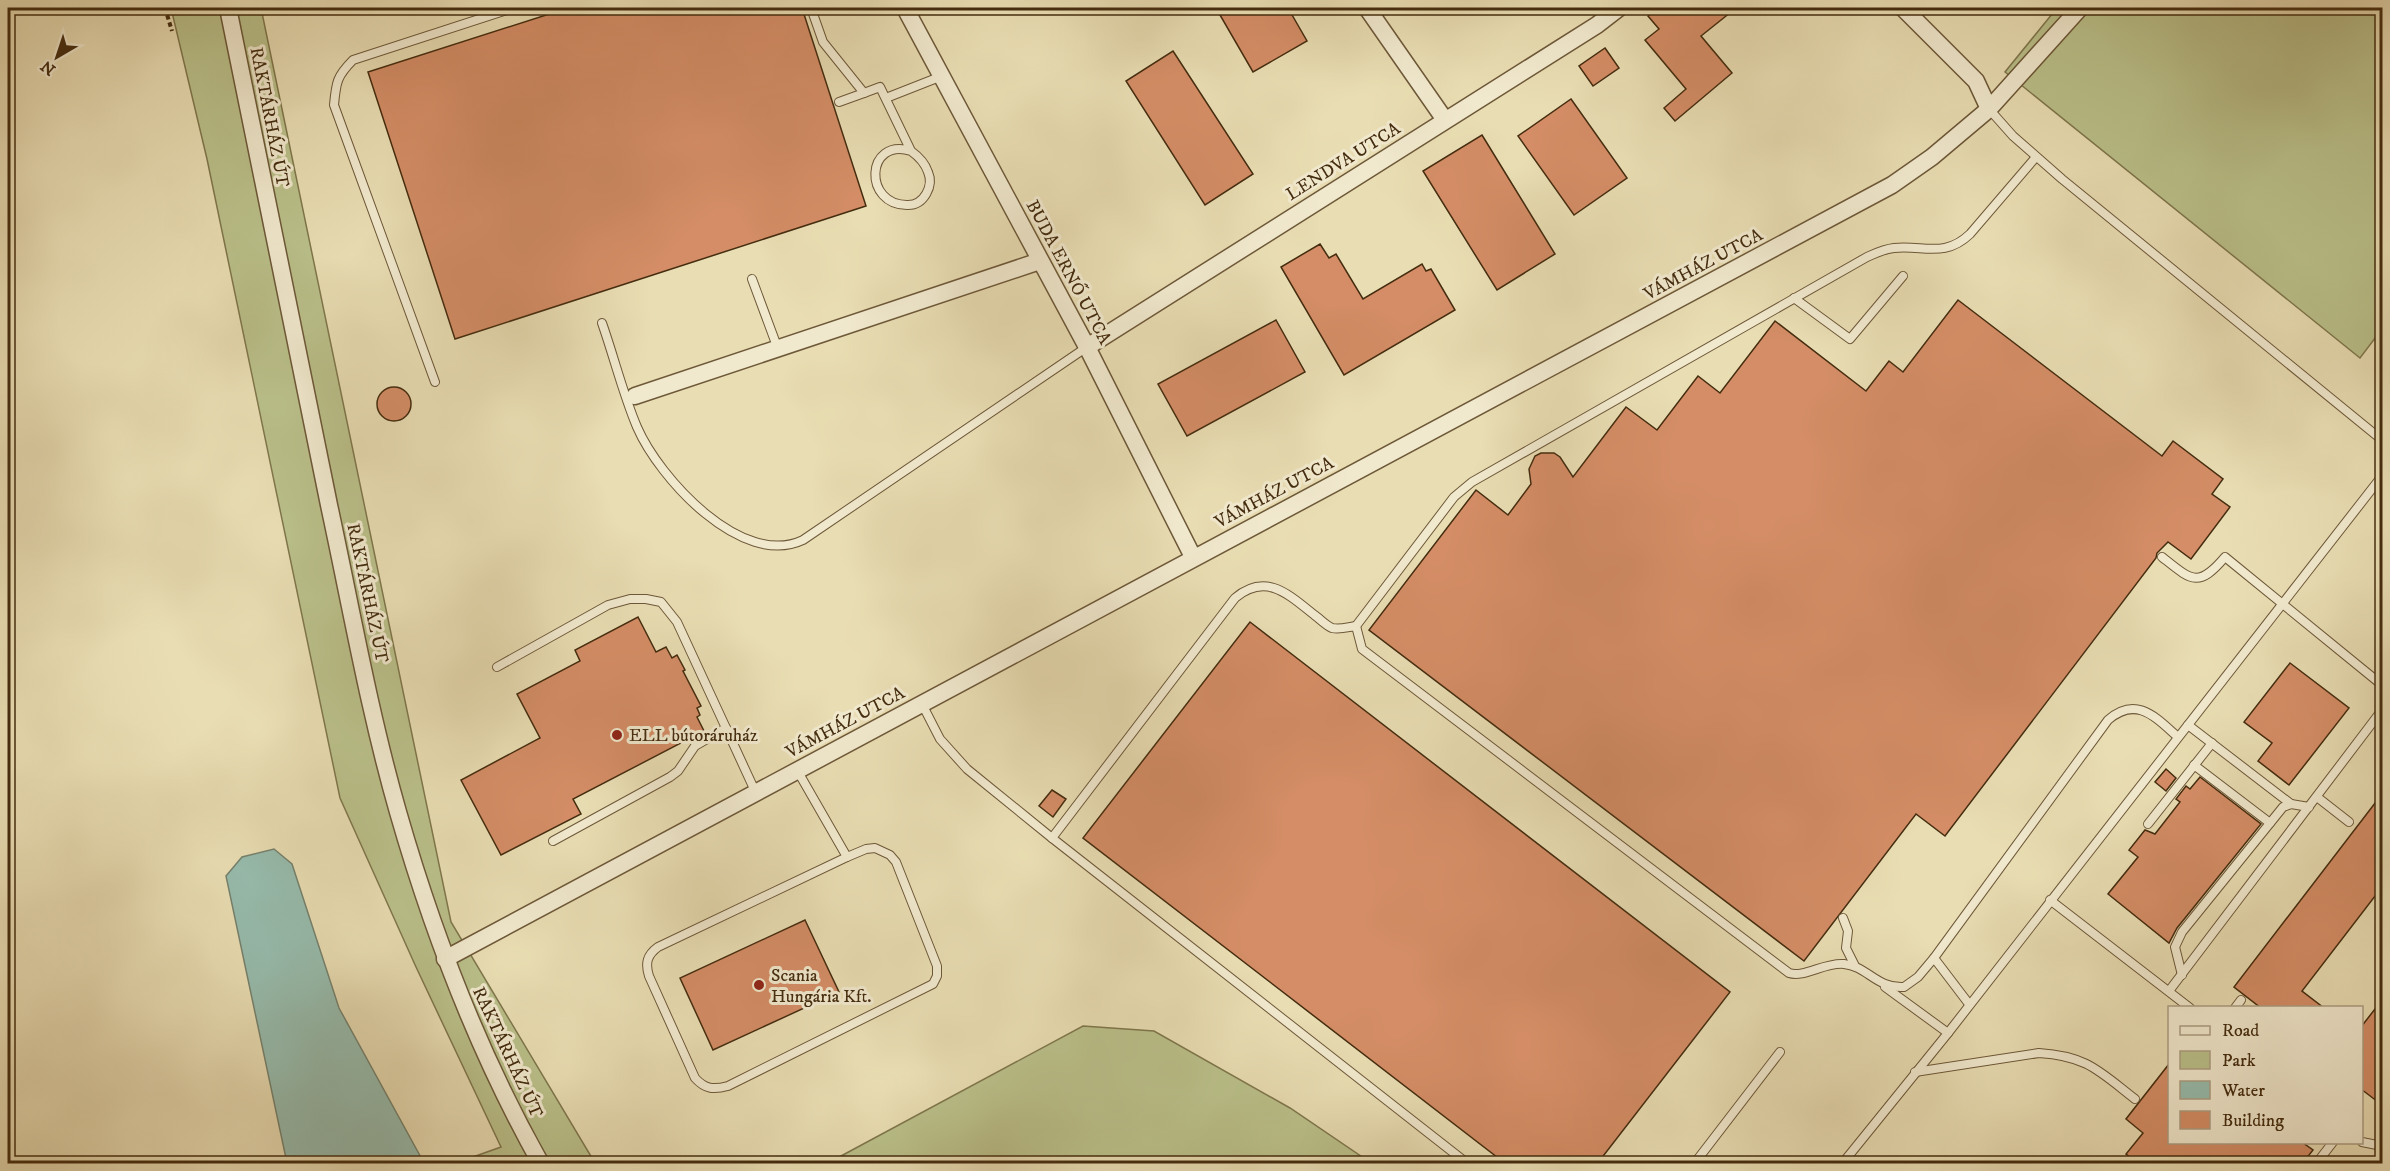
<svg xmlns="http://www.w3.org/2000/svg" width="2390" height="1171" viewBox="0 0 2390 1171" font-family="'IM FELL DW Pica',serif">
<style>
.green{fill:#bac08a;stroke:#7f764c;stroke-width:1.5}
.water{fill:#97bcad;stroke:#76826e;stroke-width:1.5}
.building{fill:#d48d66;stroke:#442c0f;stroke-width:1.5}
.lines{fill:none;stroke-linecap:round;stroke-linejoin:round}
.service-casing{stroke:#6d5838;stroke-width:10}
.minor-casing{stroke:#6d5838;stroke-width:19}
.path{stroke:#442c0f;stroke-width:4;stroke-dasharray:4.5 3;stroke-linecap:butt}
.service{stroke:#f1e9ce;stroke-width:8}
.minor{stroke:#f1e9ce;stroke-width:16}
.poi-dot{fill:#8f2418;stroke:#f1e9ce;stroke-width:2}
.labels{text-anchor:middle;stroke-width:6;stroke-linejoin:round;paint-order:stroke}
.street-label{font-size:18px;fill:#442c0f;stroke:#f1e9ce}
.poi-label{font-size:18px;fill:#442c0f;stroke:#f1e9ce;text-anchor:start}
</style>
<rect width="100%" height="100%" fill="#e9ddb3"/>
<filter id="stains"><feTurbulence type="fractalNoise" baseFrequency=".00333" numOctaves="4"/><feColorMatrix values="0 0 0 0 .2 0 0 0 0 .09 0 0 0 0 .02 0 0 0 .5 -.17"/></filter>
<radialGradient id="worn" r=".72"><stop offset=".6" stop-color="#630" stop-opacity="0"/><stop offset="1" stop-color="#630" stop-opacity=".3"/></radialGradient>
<g class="green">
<path d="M171,8H261L451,922L595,1163H456L501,1147L416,967L340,798L207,159Z"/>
<path d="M2057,8H2382V329L2360,358L2005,72Z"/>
<path d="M1083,1026L1154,1031L1290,1108L1371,1163H828Z"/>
</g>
<path class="water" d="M274,849L292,864L339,1008L424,1163H287L226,876L242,857Z"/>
<g class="building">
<path d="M568,8H802L866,206L455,339L368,72Z"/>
<path d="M1233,8H1288L1307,41L1253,72L1220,15Z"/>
<path d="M1658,8H1736L1701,36L1732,73L1675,121L1664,108L1686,89L1645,40L1659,29L1648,16Z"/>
<path d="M1605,48L1619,68L1593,86L1579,66Z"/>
<path d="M1173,51L1253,174L1205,205L1126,81Z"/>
<path d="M1571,99L1627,178L1574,215L1518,136Z"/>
<path d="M1482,135L1555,254L1497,290L1423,171Z"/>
<path d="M1320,244L1329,258L1336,254L1363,299L1422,264L1426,271L1431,269L1455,310L1344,375L1281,267Z"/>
<path d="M1958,300L2162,456L2173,441L2223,479L2212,494L2230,507L2191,559L2168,542L2157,553L2156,558L1945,836L1916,814L1804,961L1369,630L1476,490L1508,515L1531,484L1529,469L1535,456L1541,453H1554L1560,457L1573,477L1626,407L1657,430L1698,376L1720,393L1775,321L1866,391L1889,361L1903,372Z"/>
<path d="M1276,320L1305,372L1187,436L1158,384Z"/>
<circle cx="394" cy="404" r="17"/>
<path d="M638,617L656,652L666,647L672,658L677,655L685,670L683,671L701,706L697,708L700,715L697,717L704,731L573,799L581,814L501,855L461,780L540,738L517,694L580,661L575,650Z"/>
<path d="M1250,622L1730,992L1597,1164H1506L1083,838Z"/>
<path d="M2290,663L2349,708L2289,785L2258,761L2272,743L2244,722Z"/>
<path d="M2166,769L2176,778L2166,791L2155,782Z"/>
<path d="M2200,777L2261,824L2177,928L2169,943L2108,894L2138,857L2129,850L2145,830L2155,834L2180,802L2176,799L2186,786L2190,789Z"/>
<path d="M1052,790L1066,799L1053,817L1039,806Z"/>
<path d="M2382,794V887L2302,991L2324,1008H2261L2234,987Z"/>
<path d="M805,920L839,992L713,1050L680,978Z"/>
<path d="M2382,1000V1105L2361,1089V1027Z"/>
<path d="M2169,1064V1143H2303L2313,1150L2302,1164H2139L2126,1154L2143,1133L2126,1119Z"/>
</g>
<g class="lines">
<defs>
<g id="service">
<path d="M811,8L823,42L864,93L880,87L911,151C918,156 925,163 928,172C934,186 924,205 908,205C863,206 865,137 911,151"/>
<path d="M886,98L942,76"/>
<path d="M839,102L864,93"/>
<path d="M1989,109L2013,136L2062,179L2382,440"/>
<path d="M752,279L778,349"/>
<path d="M1794,298L1850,339L1903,276"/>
<path d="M602,323C614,357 623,394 637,427C659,478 742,569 803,540L1087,347"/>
<path d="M435,382L334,105C336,82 337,76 353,60L513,8"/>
<path d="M2162,557C2191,580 2198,589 2225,557L2382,685"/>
<path d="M1356,626L1454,497L1472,482L1867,257C1876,253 1884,249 1894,248C1924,245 1945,258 1970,234L2036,157"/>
<path d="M497,667L608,605L630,599H646L661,602L677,622L726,728L695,746L678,771L670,777L553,841"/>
<path d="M922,704L940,739L967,769L1052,838L1468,1164"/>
<path d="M2188,725L2291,804"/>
<path d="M726,728L755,791"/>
<path d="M2194,765L2270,823"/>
<path d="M797,770L847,857"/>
<path d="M2317,797L2349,822"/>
<path d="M2148,824L2212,743"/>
<path d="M1052,838L1235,598C1267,571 1290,596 1317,617C1322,621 1327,626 1332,628C1340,630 1348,627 1356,626L1362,649L1789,973C1804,978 1825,962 1844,964C1867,966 1877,989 1904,987L1918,977L1934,958"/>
<path d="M875,848L890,855L896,862L937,966V976L933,984L728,1086C713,1090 705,1089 695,1078L649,976C645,963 647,955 658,947L847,857L866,849Z"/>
<path d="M2050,900L2190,1008"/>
<path d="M1843,918L1848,931L1846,948L1855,966"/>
<path d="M2182,975L2175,947L2182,932L2283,807L2291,804L2309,807"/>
<path d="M1885,987L1948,1033"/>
<path d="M2169,991L2382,710"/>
<path d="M1969,1004L1934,958L2108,720C2137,695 2156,718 2178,737"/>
<path d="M2235,1008L2241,1000"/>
<path d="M1915,1072L2039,1053C2087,1056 2099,1071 2135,1099"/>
<path d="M2362,1142L2382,1146"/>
<path d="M1694,1164L1780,1052"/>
<path d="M1842,1164L1948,1033L2382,476"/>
<path d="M2316,1164L2333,1142"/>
</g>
<g id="minor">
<path d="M228,8C261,173 295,339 329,505C351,607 369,711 398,812C433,934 478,1052 541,1164"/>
<path d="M905,8L1087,347L1193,557"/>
<path d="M1367,8L1445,120"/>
<path d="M1903,8L1976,81L1989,109"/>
<path d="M1087,347L1597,25L1619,8"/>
<path d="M635,396L1040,261"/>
<path d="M445,959L1892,185L1932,157L1989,109L2080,8"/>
</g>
</defs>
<use href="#service" class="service-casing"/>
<use href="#minor" class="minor-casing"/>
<path class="path" d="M165,8L172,31"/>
<use href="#service" class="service"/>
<use href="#minor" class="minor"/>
</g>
<g class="poi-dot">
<circle cx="617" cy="735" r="6"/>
<circle cx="759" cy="985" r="6"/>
</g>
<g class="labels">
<g class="street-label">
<text transform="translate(270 117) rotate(79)" y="6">RAKTÁRHÁZ ÚT</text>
<text transform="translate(1343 161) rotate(-32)" y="6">LENDVA UTCA</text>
<text transform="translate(1703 264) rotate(-28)" y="6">VÁMHÁZ UTCA</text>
<text transform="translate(1069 272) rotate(62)" y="6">BUDA ERNŐ UTCA</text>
<text transform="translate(1274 492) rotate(-28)" y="6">VÁMHÁZ UTCA</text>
<text transform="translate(368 593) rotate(78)" y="6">RAKTÁRHÁZ ÚT</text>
<text transform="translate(845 722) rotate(-28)" y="6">VÁMHÁZ UTCA</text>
<text transform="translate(508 1052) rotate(65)" y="6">RAKTÁRHÁZ ÚT</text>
</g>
<g class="poi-label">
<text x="629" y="741">ELL bútoráruház</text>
<text x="771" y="981">Scania<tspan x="771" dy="21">Hungária Kft.</tspan></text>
</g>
</g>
<rect width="2390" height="1171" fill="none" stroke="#e9ddb3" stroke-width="30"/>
<rect x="9" y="9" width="2372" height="1153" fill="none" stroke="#442c0f" stroke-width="3"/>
<rect x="15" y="15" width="2360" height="1141" fill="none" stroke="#442c0f" stroke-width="1.5"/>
<rect x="2168" y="1006" width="195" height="138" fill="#f1e9ce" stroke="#ac9d82" stroke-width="1.5"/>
<rect x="2180" y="1026" width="30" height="9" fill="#f1e9ce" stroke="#ac9d82" stroke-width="1.5"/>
<text x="2222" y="1036" font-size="18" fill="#442c0f">Road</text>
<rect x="2180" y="1051" width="30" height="18" fill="#bac08a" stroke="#ac9d82" stroke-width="1.5"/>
<text x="2222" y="1066" font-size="18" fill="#442c0f">Park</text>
<rect x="2180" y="1081" width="30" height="18" fill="#97bcad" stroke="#ac9d82" stroke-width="1.5"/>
<text x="2222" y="1096" font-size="18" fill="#442c0f">Water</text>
<rect x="2180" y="1111" width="30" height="18" fill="#d48d66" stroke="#ac9d82" stroke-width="1.5"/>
<text x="2222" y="1126" font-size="18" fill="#442c0f">Building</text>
<g transform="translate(57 57) rotate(219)" stroke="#f1e9ce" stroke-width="4.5" paint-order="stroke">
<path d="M0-4.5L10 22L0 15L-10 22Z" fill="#442c0f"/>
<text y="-9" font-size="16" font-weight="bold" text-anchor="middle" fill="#442c0f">N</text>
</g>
<rect width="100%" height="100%" filter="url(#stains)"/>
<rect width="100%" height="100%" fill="url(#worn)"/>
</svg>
